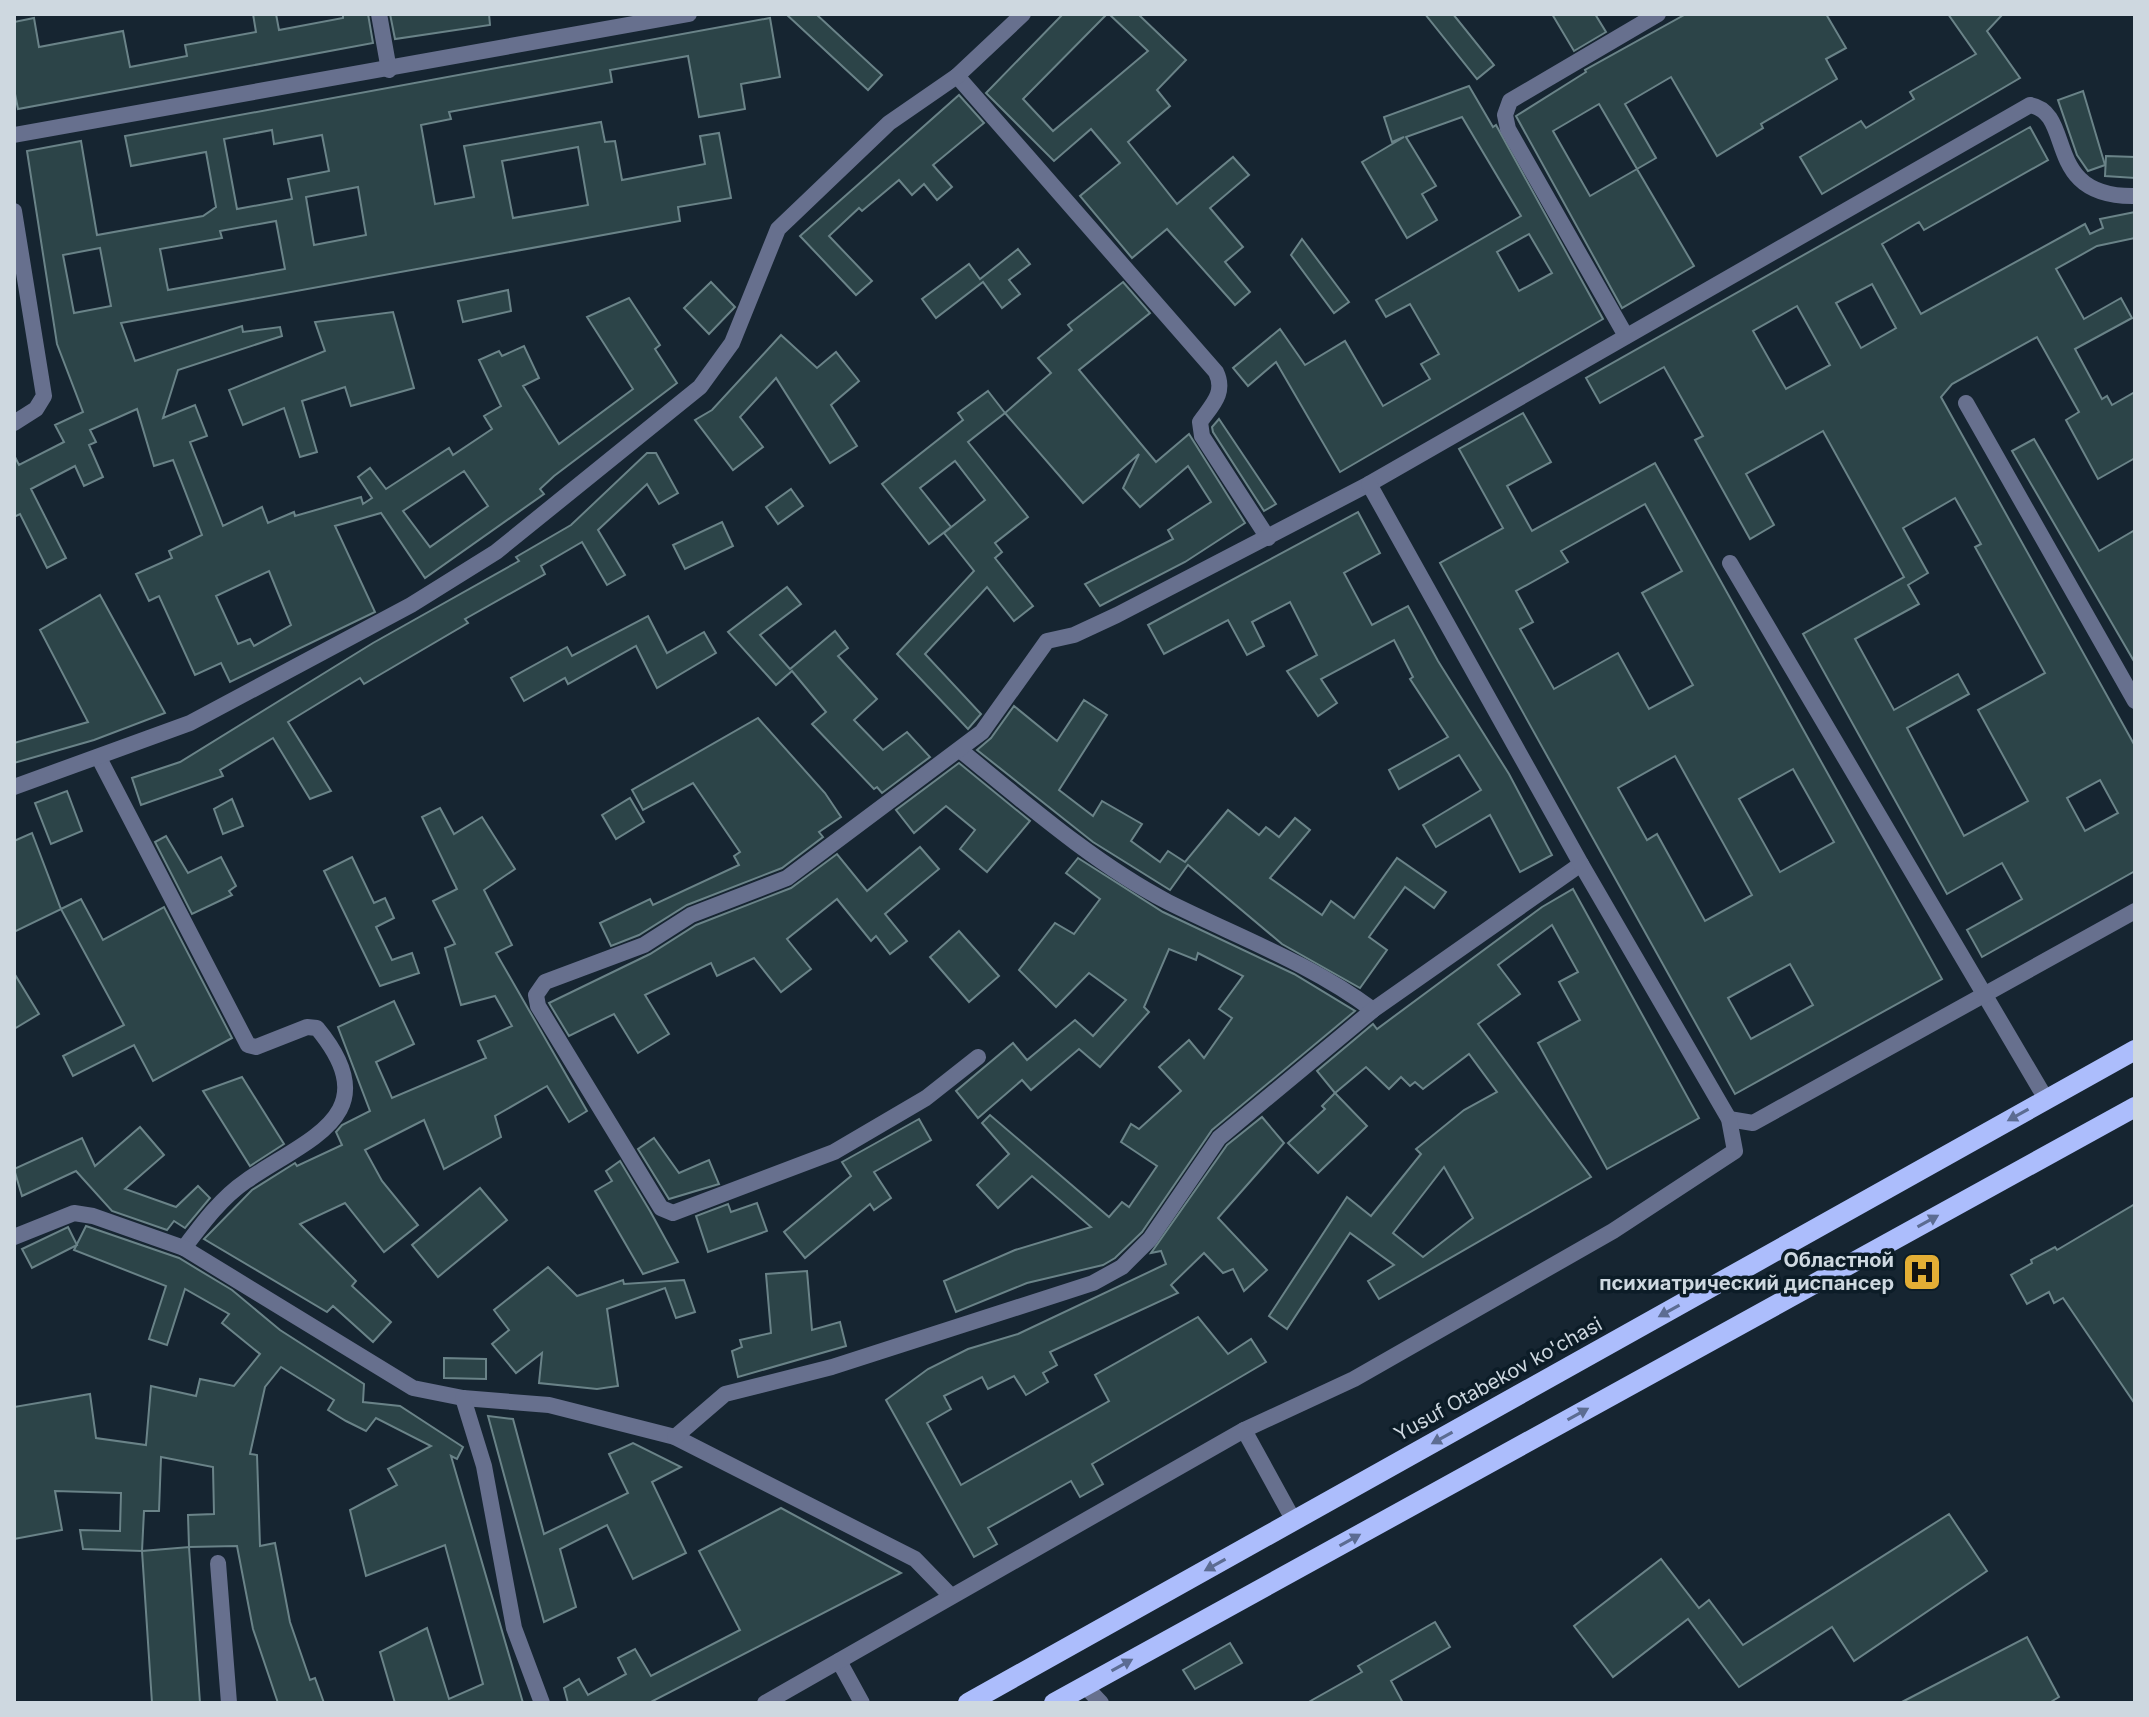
<svg xmlns="http://www.w3.org/2000/svg" width="2149" height="1717" viewBox="0 0 2149 1717" font-family="Inter,sans-serif">
<style>
.building{fill:#2c4448;stroke:#6a8388;stroke-width:2;fill-rule:evenodd}
.lines{fill:none;stroke-linecap:round;stroke-linejoin:round}
.street{stroke:#67708e;stroke-width:16}
.primary{stroke:#acbdfc;stroke-width:20}
.oneway{fill:#5c6c92}
.labels{text-anchor:middle;stroke-width:7;stroke-linejoin:round;paint-order:stroke}
.poi-label{font-size:20px;font-weight:bold;fill:#ced8e0;stroke:#0c1c27;text-anchor:end}
.street-label{font-size:20px;fill:#ced8e0;stroke:#0c1c27}
</style>
<rect width="100%" height="100%" fill="#162531"/>
<g class="building">
<path d="M253,14H276L279,30L343,18V14H368L373,43L18,109L14,89V22L34,18L39,47L123,31L130,67L187,56L185,45L256,32Z"/>
<path d="M390,14H489L490,25L395,39Z"/>
<path d="M786,14H816L882,75L868,90Z"/>
<path d="M1063,14H1107L1023,99L1053,131L1148,51L1109,14H1138L1186,60L1157,90L1170,106L1128,142L1177,204L1233,157L1249,175L1210,208L1243,247L1225,262L1250,292L1235,305L1167,229L1132,258L1080,196L1120,163L1091,129L1054,161L986,93Z"/>
<path d="M1425,14H1453L1494,65L1477,79Z"/>
<path d="M1552,14H1595L1606,32L1574,51Z"/>
<path d="M1686,14H1826L1846,48L1826,59L1837,79L1761,124L1763,128L1717,156L1671,77L1625,104L1656,158L1637,169L1694,266L1622,308L1516,116L1586,72L1585,70ZM1599,104L1637,169L1590,196L1553,131Z"/>
<path d="M1948,14H2003L1987,31L2020,78L1822,194L1800,157L1861,121L1866,128L1914,99L1910,92L1976,54Z"/>
<path d="M770,18L780,77L741,84L745,109L699,117L688,56L610,70L612,82L449,112L451,119L421,125L435,204L474,197L464,146L601,122L605,142L615,141L622,180L705,164L700,136L719,133L731,198L678,207L680,221L121,323L135,361L242,326L243,332L280,327L282,336L178,370L163,418L195,405L207,436L190,442L223,526L262,507L268,523L294,512L295,516L361,497L363,504L372,498L358,477L370,468L386,489L449,448L453,455L492,429L484,416L501,406L479,360L499,351L502,356L524,346L539,378L523,386L559,444L633,389L587,317L629,298L660,345L655,349L677,383L554,476L540,489L544,494L425,578L381,513L335,526L375,612L230,682L221,663L195,675L159,596L149,601L136,574L172,558L169,551L202,535L173,460L154,466L137,409L90,430L96,442L89,445L103,477L84,486L75,466L31,489L66,558L47,568L20,514L14,517V455L19,465L64,442L55,425L83,412L57,344L27,151L81,141L97,235L203,216L216,207L206,152L131,166L125,136ZM272,130L274,144L322,135L329,171L288,179L292,199L237,209L224,139ZM578,147L588,205L513,218L502,161ZM358,187L366,235L314,245L306,197ZM276,221L285,269L168,290L160,249L222,238L220,231ZM100,248L111,306L74,313L63,255ZM464,471L488,506L430,547L403,511ZM269,571L291,625L254,646L250,639L238,644L216,596Z"/>
<path d="M1469,86L1493,127L1496,125L1603,319L1340,472L1276,362L1248,386L1233,368L1280,329L1305,365L1345,341L1383,406L1430,379L1421,364L1439,354L1410,304L1386,317L1376,300L1521,216L1462,117L1406,137L1436,186L1422,194L1437,220L1407,238L1362,162L1404,137L1392,142L1384,117ZM1529,234L1552,273L1519,291L1497,252Z"/>
<path d="M2083,91L2105,165L2088,171L2077,155L2058,100Z"/>
<path d="M959,95L984,123L933,165L952,187L937,200L924,184L912,195L899,180L862,211L859,208L829,236L872,281L856,295L800,236Z"/>
<path d="M2030,127L2048,160L1924,230L1919,222L1882,244L1921,314L2085,224L2090,234L2103,228L2100,219L2135,212V238L2097,246L2056,269L2084,319L2121,298L2132,318L2075,349L2102,399L2107,396L2112,405L2135,392V458L2098,479L2066,420L2079,412L2037,337L1952,384L1941,397L2135,746V871L1982,957L1967,930L2022,899L2002,863L1947,894L1803,634L1904,577L1823,431L1746,474L1774,525L1750,539L1695,440L1703,436L1664,367L1600,403L1586,378ZM1872,284L1896,328L1861,348L1836,303ZM1797,306L1830,365L1786,389L1753,331ZM1955,498L1981,544L1975,547L2045,673L1978,710L2028,801L1964,836L1907,728L1969,694L1958,674L1894,710L1855,639L1919,604L1908,585L1928,573L1903,528ZM2100,780L2118,813L2085,831L2067,798Z"/>
<path d="M2106,156L2135,157V178L2105,176Z"/>
<path d="M1302,239L1349,302L1334,313L1291,255Z"/>
<path d="M1018,249L1030,264L1009,280L1020,294L1002,308L983,282L936,318L922,299L969,264L980,279Z"/>
<path d="M711,282L735,307L709,334L684,308Z"/>
<path d="M1123,282L1150,313L1079,370L1156,462L1189,434L1245,523L1185,562L1100,606L1085,584L1173,539L1168,530L1211,502L1188,466L1140,507L1123,488L1139,454L1083,503L1005,413L1051,373L1038,358L1072,330L1068,325Z"/>
<path d="M508,290L511,311L463,322L458,301Z"/>
<path d="M393,312L414,388L351,406L345,387L302,401L317,452L300,457L284,408L243,425L229,390L325,351L315,322Z"/>
<path d="M781,335L817,368L836,352L859,381L831,405L857,446L830,463L776,378L740,417L763,447L733,470L695,420L712,410Z"/>
<path d="M988,391L1005,413L968,442L1028,517L995,543L1002,552L995,558L1033,606L1014,621L987,587L925,654L981,714L968,729L897,654L974,571L944,533L985,500L955,461L920,488L951,527L929,544L882,484L963,420L958,413Z"/>
<path d="M1523,413L1551,462L1507,486L1532,531L1655,463L1942,979L1735,1094L1440,563L1503,528L1459,449ZM1645,504L1682,571L1642,593L1693,685L1649,709L1618,653L1554,689L1520,629L1533,622L1516,591L1568,562L1561,551ZM1675,756L1752,895L1705,921L1657,834L1647,840L1618,788ZM1793,769L1834,842L1780,872L1739,799ZM1790,964L1813,1005L1751,1039L1728,998Z"/>
<path d="M1219,419L1276,504L1264,511L1213,432L1212,427Z"/>
<path d="M2034,439L2099,551L2135,530V663L2012,451Z"/>
<path d="M647,453H656L678,493L659,504L647,484L598,530L625,575L607,585L582,542L541,566L545,574L465,619L468,623L364,684L360,678L288,722L331,791L310,799L273,738L220,770L223,776L141,805L132,778L180,762L373,643L519,561L516,557L571,525Z"/>
<path d="M791,489L803,506L778,524L766,507Z"/>
<path d="M1358,512L1380,553L1344,573L1372,625L1408,606L1438,661L1509,774L1552,855L1520,872L1490,815L1436,847L1423,825L1481,790L1459,755L1399,789L1389,770L1448,737L1410,679L1413,677L1394,640L1321,679L1337,703L1318,716L1287,671L1317,655L1290,602L1252,622L1264,646L1247,655L1228,620L1164,654L1148,625Z"/>
<path d="M722,522L733,546L685,569L673,545Z"/>
<path d="M787,587L801,604L760,635L790,669L835,631L848,648L838,656L877,699L854,720L883,750L907,732L930,757L882,793L877,787L874,789L812,724L826,712L792,671L776,685L728,632Z"/>
<path d="M100,595L165,713L94,740L14,763V743L88,722L40,630Z"/>
<path d="M648,616L667,653L704,632L716,653L657,688L636,646L568,684L565,678L524,701L511,678L567,647L572,656Z"/>
<path d="M1084,700L1107,715L1059,790L1093,816L1102,801L1142,824L1131,841L1160,862L1168,851L1185,862L1228,810L1259,835L1266,827L1279,837L1295,818L1310,830L1270,878L1322,915L1331,901L1354,918L1397,858L1446,892L1434,908L1405,887L1369,937L1387,950L1360,988L1282,944L1188,865L1170,890L1093,842L977,750L991,738L1014,706L1057,741Z"/>
<path d="M758,718L825,793L841,817L819,832L823,837L782,868L687,905L639,935L611,946L600,923L650,899L653,905L739,865L734,856L740,852L693,783L643,810L632,790Z"/>
<path d="M959,763L1030,821L987,872L960,849L975,830L946,806L914,833L896,810Z"/>
<path d="M67,791L82,831L51,844L35,803Z"/>
<path d="M630,798L644,822L616,839L602,815Z"/>
<path d="M232,799L243,826L223,834L214,809Z"/>
<path d="M440,808L454,834L482,817L515,869L484,890L512,945L496,953L587,1111L569,1122L547,1086L495,1116L501,1137L444,1169L424,1120L365,1150L382,1181L418,1225L384,1252L345,1203L300,1224L356,1281L352,1286L391,1322L373,1342L333,1306L327,1312L204,1239L252,1190L295,1163L297,1166L342,1145L336,1132L342,1125L370,1111L338,1027L394,1001L414,1044L376,1062L392,1098L486,1058L478,1041L512,1026L495,996L461,1005L445,948L455,944L433,901L457,889L422,817Z"/>
<path d="M32,833L61,909L81,899L103,940L164,907L232,1038L153,1081L134,1045L73,1076L63,1056L124,1025L61,909L14,932V841Z"/>
<path d="M166,836L188,873L221,857L236,886L229,891L232,895L192,914L155,842Z"/>
<path d="M920,847L939,869L885,914L907,941L890,954L876,936L871,941L837,899L787,939L811,969L781,992L754,958L717,976L711,963L645,995L669,1034L638,1053L614,1014L569,1036L549,1003L650,954L696,925L791,888L837,854L867,891Z"/>
<path d="M352,857L374,903L385,898L394,918L376,927L392,960L412,953L419,973L380,986L324,871Z"/>
<path d="M1078,858L1163,912L1294,974L1355,1011L1212,1130L1142,1232L1115,1258L1103,1265L1027,1283L956,1312L944,1281L1015,1250L1091,1227L1032,1176L998,1208L977,1185L1009,1154L982,1123L990,1115L1109,1217L1122,1202L1129,1207L1157,1166L1121,1142L1131,1124L1139,1129L1181,1091L1159,1067L1189,1040L1204,1058L1232,1018L1219,1009L1243,976L1198,953L1196,960L1169,949L1144,1007L1149,1012L1100,1067L1079,1049L1031,1090L1022,1080L978,1118L956,1091L1013,1043L1027,1060L1075,1020L1093,1036L1126,1000L1089,973L1056,1007L1019,970L1055,923L1074,934L1100,899L1066,873Z"/>
<path d="M1573,889L1699,1118L1607,1169L1538,1043L1580,1020L1559,982L1578,972L1552,925L1498,965L1520,994L1478,1024L1591,1177L1379,1299L1368,1281L1394,1265L1350,1233L1287,1329L1269,1316L1347,1197L1371,1216L1421,1154L1416,1149L1464,1110L1497,1092L1469,1054L1423,1089L1415,1082L1410,1086L1401,1077L1389,1089L1366,1067L1335,1093L1317,1071L1373,1024L1377,1029L1542,907ZM1444,1167L1473,1218L1423,1257L1393,1233Z"/>
<path d="M959,931L999,976L969,1002L930,957Z"/>
<path d="M14,973L39,1014L14,1029Z"/>
<path d="M242,1077L284,1144L250,1166L203,1091Z"/>
<path d="M1335,1093L1367,1126L1318,1173L1288,1143L1325,1109L1322,1106Z"/>
<path d="M1262,1117L1284,1143L1218,1218L1267,1270L1244,1291L1233,1269L1223,1273L1204,1253L1171,1285L1178,1293L1050,1352L1057,1365L1043,1373L1048,1382L1026,1395L1014,1376L988,1389L982,1377L944,1396L951,1409L927,1423L961,1485L1109,1401L1095,1375L1198,1317L1228,1354L1251,1339L1266,1362L1092,1464L1103,1484L1080,1497L1071,1481L988,1528L997,1544L974,1557L886,1400L928,1369L968,1349L1018,1334L1166,1264L1161,1251L1151,1253L1227,1145Z"/>
<path d="M919,1119L931,1140L874,1172L891,1198L874,1210L870,1204L805,1258L784,1232L851,1176L842,1162Z"/>
<path d="M140,1127L164,1155L125,1189L176,1207L198,1186L210,1198L185,1228L174,1221L167,1230L112,1211L76,1171L22,1196L14,1169L82,1138L95,1166Z"/>
<path d="M654,1138L679,1173L709,1160L719,1184L669,1199L638,1149Z"/>
<path d="M620,1161L650,1211L678,1262L643,1274L595,1191L612,1181L606,1171Z"/>
<path d="M480,1188L507,1220L438,1277L412,1245Z"/>
<path d="M757,1203L767,1231L708,1252L696,1216L728,1204L731,1212Z"/>
<path d="M2135,1204V1404L2063,1298L2054,1303L2049,1292L2027,1304L2011,1275L2032,1263L2031,1260L2055,1247L2057,1250Z"/>
<path d="M86,1226L179,1258L232,1290L280,1330L364,1384L363,1402L400,1406L463,1447L457,1459L451,1456L523,1703H395L380,1652L427,1628L449,1699L483,1684L445,1545L366,1576L350,1510L397,1485L388,1469L431,1446L376,1418L366,1431L346,1421L328,1410L334,1400L281,1367L265,1387L250,1454L257,1455L260,1546L275,1543L290,1622L310,1680L315,1678L324,1703H278L253,1629L237,1546L189,1547L188,1515L214,1514L213,1467L161,1457L159,1511H144L142,1551L83,1549L80,1530L120,1531L121,1493L55,1491L62,1530L14,1539V1407L90,1394L96,1438L146,1445L151,1386L196,1396L200,1379L234,1386L260,1354L222,1323L229,1314L185,1289L167,1345L149,1339L166,1286L74,1250Z"/>
<path d="M68,1227L77,1245L32,1268L22,1249Z"/>
<path d="M548,1267L577,1296L623,1280L624,1284L684,1280L695,1312L676,1318L665,1288L607,1309L618,1386L597,1389L539,1383L542,1353L516,1373L492,1344L509,1330L494,1310Z"/>
<path d="M807,1271L812,1330L840,1322L846,1346L738,1377L732,1351L742,1347L740,1340L771,1333L766,1274Z"/>
<path d="M444,1358L486,1359V1379L444,1378Z"/>
<path d="M488,1416L513,1419L544,1534L628,1493L609,1454L633,1443L681,1467L652,1482L686,1553L633,1579L607,1525L560,1549L576,1607L544,1622Z"/>
<path d="M781,1508L901,1573L649,1703H568L564,1688L579,1679L588,1695L626,1674L618,1658L635,1649L651,1676L740,1630L699,1551Z"/>
<path d="M1949,1514L1987,1571L1854,1661L1832,1627L1739,1687L1688,1619L1613,1677L1574,1626L1661,1559L1699,1608L1709,1600L1743,1645Z"/>
<path d="M189,1547L200,1703H152L142,1551Z"/>
<path d="M1435,1622L1450,1647L1391,1681L1403,1703H1307L1362,1672L1358,1666Z"/>
<path d="M2027,1637L2059,1697L2049,1703H1900Z"/>
<path d="M1230,1643L1242,1663L1195,1689L1183,1670Z"/>
</g>
<g class="lines">
<g class="street">
<path d="M379,14L389,70"/>
<path d="M957,76L1216,372C1226,393 1212,405 1200,422L1202,436L1268,538"/>
<path d="M14,135L689,14"/>
<path d="M14,211L44,396L36,409L14,423"/>
<path d="M1626,336L1508,129L1505,115L1510,101L1658,14"/>
<path d="M1966,403L2135,701"/>
<path d="M1730,563L2046,1099"/>
<path d="M960,750C1024,802 1095,864 1168,902C1238,937 1310,963 1373,1010"/>
<path d="M99,758L248,1045L256,1047L307,1027L317,1028C389,1115 308,1138 246,1181C221,1198 202,1224 184,1248"/>
<path d="M14,787L190,723L411,605L496,552L700,387L732,343L778,229L889,123L957,76L1023,14"/>
<path d="M978,1057L926,1098L834,1152L673,1213L661,1208L538,1006L536,995L545,982L644,945L691,915L787,878L982,732L1047,641L1074,635L1117,615L1369,484L2030,105C2076,113 2041,198 2135,196"/>
<path d="M1729,1119L1753,1123L2135,911"/>
<path d="M14,1237L74,1213L93,1216L184,1248L413,1388L463,1398L549,1405L675,1437L915,1559L951,1596"/>
<path d="M463,1398L484,1466L514,1628L542,1703"/>
<path d="M1244,1430L1294,1521"/>
<path d="M675,1437L725,1394L832,1367L1093,1283L1122,1267L1150,1239L1219,1138L1373,1010L1581,864"/>
<path d="M218,1563L229,1703"/>
<path d="M839,1661L862,1703"/>
<path d="M1085,1686L1101,1703"/>
<path d="M765,1703L1244,1430L1354,1379L1613,1231L1735,1151L1729,1119L1581,864L1369,484"/>
</g>
<g class="primary">
<path d="M968,1703L2135,1050"/>
<path d="M1054,1703L2135,1107"/>
</g>
</g>
<defs><path id="oneway-solid" d="M-6-.8H1V-3.2L6.5 0L1 3.2V.8H-6Z" transform="scale(2)"/></defs>
<g class="oneway">
<use href="#oneway-solid" transform="translate(2018 1115) rotate(151)"/>
<use href="#oneway-solid" transform="translate(1928 1221) rotate(-29)"/>
<use href="#oneway-solid" transform="translate(1669 1311) rotate(151)"/>
<use href="#oneway-solid" transform="translate(1578 1414) rotate(-29)"/>
<use href="#oneway-solid" transform="translate(1442 1438) rotate(151)"/>
<use href="#oneway-solid" transform="translate(1350 1540) rotate(-29)"/>
<use href="#oneway-solid" transform="translate(1215 1565) rotate(151)"/>
<use href="#oneway-solid" transform="translate(1122 1665) rotate(-29)"/>
</g>
<defs>
<symbol id="hospital-square" viewBox="-11 -11 22 22"><rect x="-9" y="-9" width="18" height="18" rx="4" fill="#e3ae35" stroke="#0c1c27"/><path d="M-5-5h3v3.5h4V-5h3V5h-3V1.5h-4V5h-3Z" fill="#111"/></symbol>
</defs>
<g fill-rule="evenodd">
<use href="#hospital-square" x="1900" y="1250" width="44" height="44"/>
</g>
<g class="labels">
<g class="poi-label">
<text x="1894" y="1267">Областной<tspan x="1894" dy="23">психиатрический диспансер</tspan></text>
</g>
<g class="street-label">
<text transform="translate(1498 1379) rotate(-29)" y="7">Yusuf Otabekov ko'chasi</text>
</g>
</g>
<rect width="2149" height="1717" fill="none" stroke="#ced8e0" stroke-width="32"/>
</svg>
